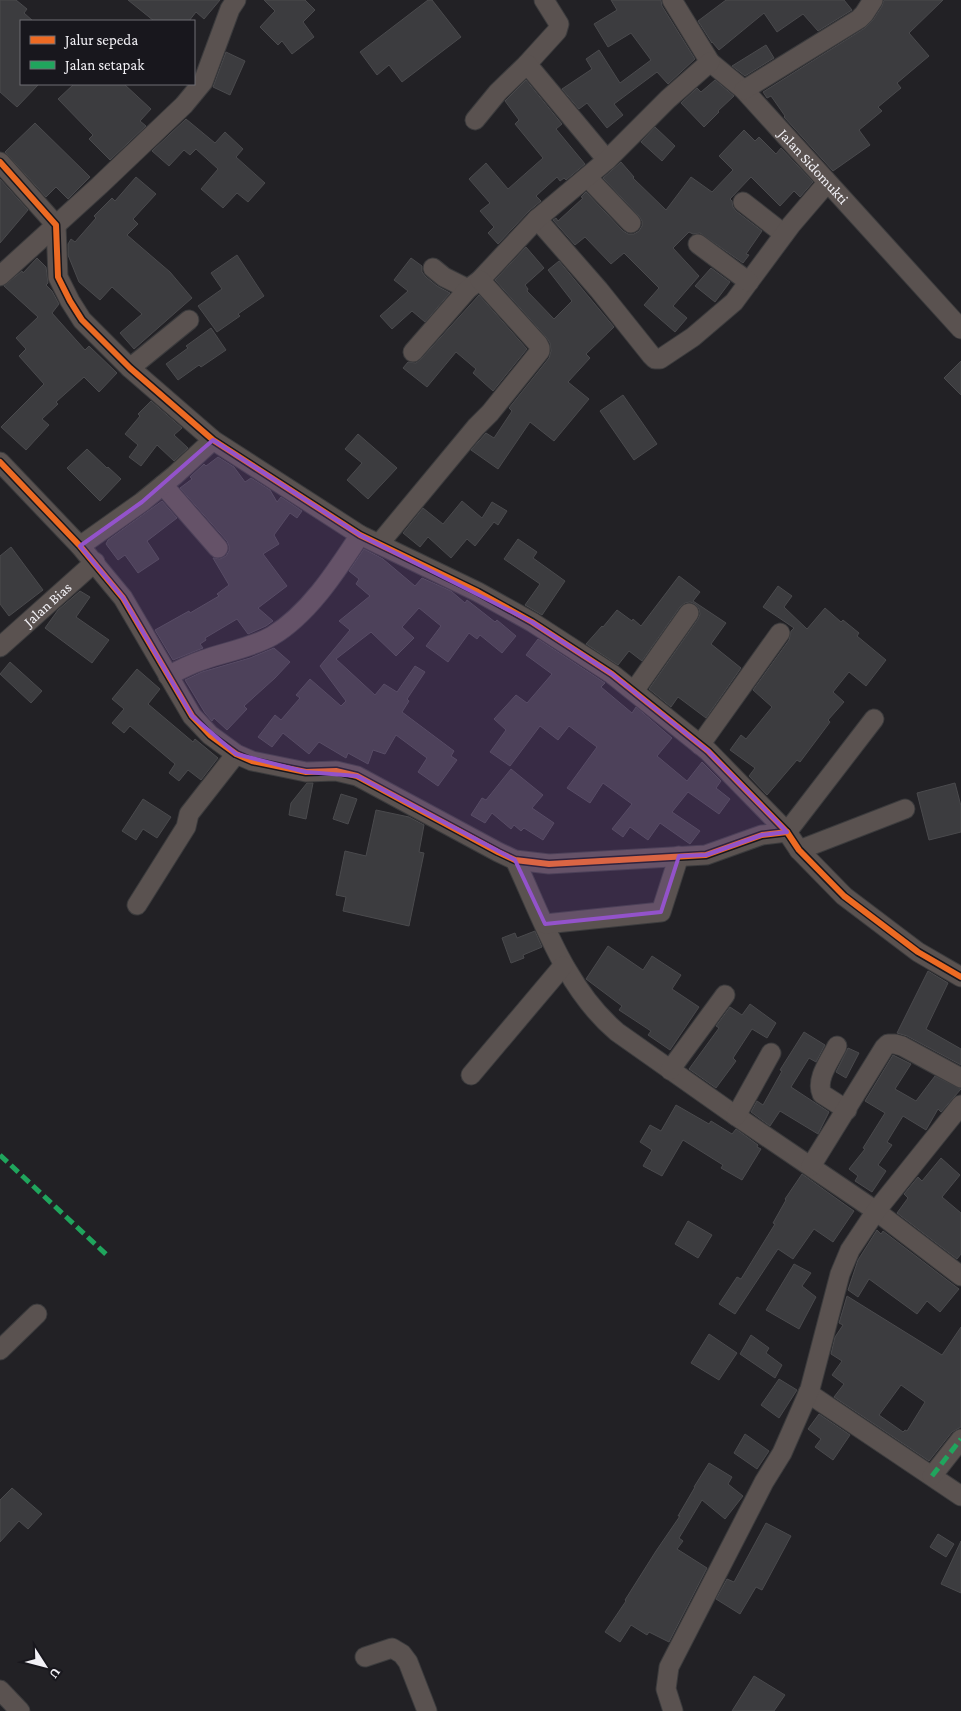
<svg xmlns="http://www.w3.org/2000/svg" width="961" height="1711" viewBox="0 0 961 1711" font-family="'Crimson Pro',serif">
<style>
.building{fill:#3c3c3f;stroke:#4a4a4d;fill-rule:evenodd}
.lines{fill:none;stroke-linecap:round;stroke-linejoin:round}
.minor-casing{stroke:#3b3b3d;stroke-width:21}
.minor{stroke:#5a5250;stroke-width:19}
.quiet{stroke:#20a55d;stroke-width:5;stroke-dasharray:10 5;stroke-linecap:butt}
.cycleway-casing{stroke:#18171d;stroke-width:9}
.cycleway{stroke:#ed6a23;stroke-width:6}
.marked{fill:#9353ca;fill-opacity:0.2;stroke:#9353ca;stroke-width:4;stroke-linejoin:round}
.labels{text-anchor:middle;stroke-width:4.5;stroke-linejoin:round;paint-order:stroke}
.street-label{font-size:15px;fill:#f2f1f6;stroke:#18171d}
</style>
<rect width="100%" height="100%" fill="#222125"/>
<g class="building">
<path d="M0,0H16L27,9L24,13L33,21H21V84H39L17,107L0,92Z"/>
<path d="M128,0H220L204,19L196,12L189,21H154Z"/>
<path d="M264,0H305L315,10L303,22L314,37L292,54L282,41L278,45L260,27L275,11Z"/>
<path d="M428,0H432L461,37L402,82L389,65L377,75L360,52Z"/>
<path d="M611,0H661L662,6L695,59L668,84L657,72L614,104L623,115L607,128L587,103L579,109L562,89L592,69L586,59L599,50L620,83L651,60L631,33L608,47L594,24L617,10Z"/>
<path d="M726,0H844L852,10L818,31L803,14L777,32L764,13L719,50L712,42V43L698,21Z"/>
<path d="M884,0H943L909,33L929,56L897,83L901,88L878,107L882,111L859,130L870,145L833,171L784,117L785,116L771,96L767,98L763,92L865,28L873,20L882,6Z"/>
<path d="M766,45L774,58L745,76L732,66Z"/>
<path d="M226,52L245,61L230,95L213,87Z"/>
<path d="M526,80L562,124L556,129L585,164L566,180L564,178L560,181L557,177L536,196L541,201L529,211L498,244L488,233L494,227L480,211L490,203L469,179L486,163L508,189L543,158L515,124L519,120L505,101Z"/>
<path d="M715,80L734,96L718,111L719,112L704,127L681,103L697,88L701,92Z"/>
<path d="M74,84H124L151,109L140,121L146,126L110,160L89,139L93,135L58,99Z"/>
<path d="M186,119L215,143L225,132L243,149L236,157L265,183L248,202L237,193L223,208L201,189L218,169L196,149L190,155L184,150L169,166L152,151Z"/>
<path d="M35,123L90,177L68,199L56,187L46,197L5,152Z"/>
<path d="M655,127L675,146L662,161L641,142Z"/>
<path d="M744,130L755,141L759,137L776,154L781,148L813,182L800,197L794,191L780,206L751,177L730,199L732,201L733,207L736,211L762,231L746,254L749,255L743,263L700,233L693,234L689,232L673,248L699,276L673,306L687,318L675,332L644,305L659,288L624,253L611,264L585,237L575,245L553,220L556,218L558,221L583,198L581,197L586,192L623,231L628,234H634L639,231L642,226V221L639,216L603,178L621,162L634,177L633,178L666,210L691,177L712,192L733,170L719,156Z"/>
<path d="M136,177L156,194L133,219L138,224L127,235L170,272L192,298L134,349L120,333L142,314L112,287L100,300L79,282L68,255V244L71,239L75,242L96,218L94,216L112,198L115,201Z"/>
<path d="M0,179L28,210L0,243Z"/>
<path d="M526,247L544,268L525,285L528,289L527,291L554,319L572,301L548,270L559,261L614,327L586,354L590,358L568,382L589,399L554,441L530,422L498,469L471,450L486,433L494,438L512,411L509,408L549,358L551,351L550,343L546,337L495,280Z"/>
<path d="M237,255L264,296L238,314L240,316L217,332L198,306L222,289L211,273Z"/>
<path d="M37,258L46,267L48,283L46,285L52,291L59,304L52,313L85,350L89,346L117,373L99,392L84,377L56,402L58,404L42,419L49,425L26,450L1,427L44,384L19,356L26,349L16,338L38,317L4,286L22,271L23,273Z"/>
<path d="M411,258L422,266V272L426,277L437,286L450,293L425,322L412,311L392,329L380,316L408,291L394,280Z"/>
<path d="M711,268L730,282L715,302L695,286Z"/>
<path d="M479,295L527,349L493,391L473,373L476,369L456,352L427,387L403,368L408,362L416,363L421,359Z"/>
<path d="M211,328L226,350L201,367L199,365L178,380L166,364L188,348L186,346Z"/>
<path d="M961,361V395L944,378Z"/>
<path d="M623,395L657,444L634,460L600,411Z"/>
<path d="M151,401L182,428L174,435L188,448L174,461L157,445L141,466L129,457L138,445L125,434L140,416L138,414Z"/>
<path d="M358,434L397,468L368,499L347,480L362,463L345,449Z"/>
<path d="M87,449L107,468L108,467L121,479L100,501L67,468Z"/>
<path d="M218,457L234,467L245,482L251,478L270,490L277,502L281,497L302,511L297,518L290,513L274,535L279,544L263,554L287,586L258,608L273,621L266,626L248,634L237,619L205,638L206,640L200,644L203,648L173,660L155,630L189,611L190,613L219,596L217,594L229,585L213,558L220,559L226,556L229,551V546L227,541L180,488L192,479L190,477L204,464L206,466Z"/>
<path d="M162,501L177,518L147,541L159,559L138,573L125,555L118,560L106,544L108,540Z"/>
<path d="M462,501L482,518L492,502L507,511L498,525L494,522L475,546L467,539L451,558L428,537L420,547L403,533L423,508L443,524Z"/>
<path d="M518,539L537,552L533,558L565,581L542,615L525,605L540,584L504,559Z"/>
<path d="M11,547L43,590L9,616L0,604V556Z"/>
<path d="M364,549L383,559L415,586L422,578L451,591L465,603L467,600L495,622L497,620L516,636L502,653L480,635L477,639L469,633L448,662L426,646L441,626L419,608L402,627L414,638L396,656L371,632L336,659L375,695L384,684L397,692L415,666L425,672L407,699L409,701L402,712L454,751L451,756L457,760L438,786L418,772L427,758L396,735L385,754L373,750L368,764L348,753L346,758L319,742L309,754L283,733L272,747L258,737L275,715L281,720L300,698L296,695L310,679L341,706L346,701L320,666L350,630L339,621L370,596L356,584L359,579L349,571Z"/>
<path d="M679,576L700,592L693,601L726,623L711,644L741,668L706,718L678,697L671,707L649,689L698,619L700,614L699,609L695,604L690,602L685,603L680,607L642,661L629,651L618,665L586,644L602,626L603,627L617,610L632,621L633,619L641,626Z"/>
<path d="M778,586L792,596L784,607L807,629L825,608L841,622L843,620L859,633L857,636L886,660L866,686L849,672L833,692L844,702L828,720L830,722L800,762L797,760L767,795L749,776L755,768L730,750L741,735L746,739L772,707L753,690L789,640L791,631L794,628L763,607Z"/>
<path d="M80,591L90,597L76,617L109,640L92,663L45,628L58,610Z"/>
<path d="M538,639L605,683L601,687L632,713L636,707L672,738L657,756L687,781L702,762L721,781L716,788L730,799L719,814L688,792L672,812L700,831L690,844L660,823L648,840L630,827L623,837L612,829L632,804L603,783L590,803L567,788L597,747L569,726L558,740L540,726L510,766L490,752L506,730L494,719L516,695L527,703L552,674L526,655Z"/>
<path d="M274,648L290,662L275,678L244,706L247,709L227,730L214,718L212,721L205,713L185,680L202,672L250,658Z"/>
<path d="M10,662L42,691L31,703L0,674Z"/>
<path d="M137,669L160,689L148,704L193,742L195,739L218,758L201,780L188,770L179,781L169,773L175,764L130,726L124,733L112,723L124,709L112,699Z"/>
<path d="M511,769L543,795L532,808L554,823L543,840L524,828L521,831L514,825L511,829L492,813L485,823L471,815L482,798L486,800Z"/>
<path d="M307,783H313L306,819L289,815L291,803Z"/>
<path d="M955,783L961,806V832L929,840L917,793Z"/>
<path d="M341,794L357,799L348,824L333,819Z"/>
<path d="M143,799L171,817L157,838L143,829L136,840L122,831Z"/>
<path d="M376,810L409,817L424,825L419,852L424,853L409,926L343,911L346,897L336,895L345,851L366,856Z"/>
<path d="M535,931L542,947L523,955L524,958L511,963L502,938L515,933L517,938Z"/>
<path d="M608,946L643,970L652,956L681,975L672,989L699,1007L670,1050L648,1035L651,1031L619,1010L622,1006L586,979Z"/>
<path d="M928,971L948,983L926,1029L961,1049V1065L907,1036L897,1033Z"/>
<path d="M750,1004L776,1023L767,1038L752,1029L733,1058L736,1061L716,1088L689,1069L719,1028L716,1026L730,1007L742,1015Z"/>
<path d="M804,1032L825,1045L816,1062L809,1058L791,1087L829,1112L818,1134L780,1111L770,1126L751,1112L757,1101L763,1105L782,1071L780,1070Z"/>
<path d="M848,1048L859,1053L846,1078L836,1072Z"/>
<path d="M893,1055L911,1064L895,1089L916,1101L935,1076L961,1089L941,1112L938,1109L926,1130L903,1116L887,1142L892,1145L878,1165L886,1171L872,1192L855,1181L858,1176L849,1169L865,1149L863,1148L885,1113L865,1101Z"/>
<path d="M676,1105L709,1124L711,1121L732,1134L736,1129L758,1145L757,1147L761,1149L742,1180L721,1168L723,1165L683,1140L662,1176L643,1166L652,1150L640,1142L650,1125L661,1131Z"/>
<path d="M941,1158L960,1175L942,1197L961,1213V1254L957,1259L897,1213L908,1198L904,1194L918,1177L922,1181Z"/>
<path d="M802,1174L854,1211L833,1242L814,1229L793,1259L778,1249L735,1314L719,1304L737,1277L741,1279L775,1224L773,1223L786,1200L785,1199Z"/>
<path d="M688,1221L712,1235L698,1258L675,1244Z"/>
<path d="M877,1230L881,1234L883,1231L959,1289L940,1312L927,1301L917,1314L869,1279L858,1297L848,1290L858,1260Z"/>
<path d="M794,1264L811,1273L802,1286L816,1297L799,1329L766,1310Z"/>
<path d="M847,1296L942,1355L961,1327V1427L952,1432L929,1461L834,1397L844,1384L832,1375L842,1361L831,1354L835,1337L843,1325L839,1323ZM901,1385L925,1402L907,1431L905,1430L903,1432L879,1415Z"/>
<path d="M709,1334L737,1353L719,1380L691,1363Z"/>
<path d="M751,1335L769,1348L766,1353L782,1365L775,1378L740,1354Z"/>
<path d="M779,1379L797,1390L779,1418L761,1405Z"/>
<path d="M819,1414L850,1435L833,1460L815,1447L821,1439L808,1429Z"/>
<path d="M745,1434L769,1451L757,1469L734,1453Z"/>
<path d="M709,1463L732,1477L728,1484L743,1496L725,1519L702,1500L679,1538L683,1541L677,1549L707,1568L669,1642L649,1632L647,1635L631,1625L620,1642L605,1632L626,1601L625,1600L656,1551L680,1516H678L695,1487H694Z"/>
<path d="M12,1488L42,1514L28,1529L19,1521L0,1542V1500Z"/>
<path d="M766,1523L791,1536L762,1590L756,1587L740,1614L716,1599L727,1579L734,1582Z"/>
<path d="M938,1534L954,1544L946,1557L930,1547Z"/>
<path d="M961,1541V1593L941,1584Z"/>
<path d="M754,1676L785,1695L774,1711H732Z"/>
</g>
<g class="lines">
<defs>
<g id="minor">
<path id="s1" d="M672,0L710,62L744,90L961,329"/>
<path d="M527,64L557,31L559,24L544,0"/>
<path d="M744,90L859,19L864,14L873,0"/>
<path d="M475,120L498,92L527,64L607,160"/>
<path d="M0,162L56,225L58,277L70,301L82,320L130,368L213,440L360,535L478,592L532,622L612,674L708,751L787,832L799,850L844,896L918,952L961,977"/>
<path d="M587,177L631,223"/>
<path d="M743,202L784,234"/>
<path d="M537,219L599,290L651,355L655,359H660L693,337L734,302L791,225L827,183"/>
<path d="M698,244L749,282"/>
<path d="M433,268L444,277L468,289"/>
<path d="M0,276L100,185L184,105L203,82L230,9L236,0"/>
<path d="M413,352L468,289L480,280L537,219L607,160L668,99L710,62"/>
<path d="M130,368L189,320"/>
<path d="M0,462L80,546L123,598L192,716L210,735L236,754L252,761L306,772L336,771L357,776L498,852L515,860L549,864L706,855L762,835L787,832L874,719"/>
<path d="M163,485L218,548"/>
<path d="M379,544L476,427L490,413L540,351V348L538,344L480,280"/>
<path d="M80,546L142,502L175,475L213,440"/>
<path id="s2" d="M0,647L95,562"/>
<path d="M168,676C179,670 191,664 203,660C225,652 251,648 272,636C309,614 337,570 360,535"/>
<path d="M634,691L689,613"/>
<path d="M700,745L780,633"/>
<path d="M799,850L905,809"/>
<path d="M515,860C543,920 565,988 617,1032L736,1116L876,1211L961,1276"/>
<path d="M137,905L186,827L189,814L236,754"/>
<path d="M545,924L661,912L679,856"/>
<path d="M837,1046C831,1059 815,1079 822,1094L847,1110"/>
<path d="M670,1070L725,995"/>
<path d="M471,1075L563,966"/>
<path d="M736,1116L771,1053"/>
<path d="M811,1166L884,1048L888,1044H895L902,1046L961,1078"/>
<path d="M0,1350L37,1314"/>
<path d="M808,1393L961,1496"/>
<path d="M932,1476L961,1439"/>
<path d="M365,1657L392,1648L402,1654L408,1662L427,1711"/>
<path d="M0,1690L20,1711"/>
<path d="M673,1711L666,1689L669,1667L764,1482L782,1453L810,1389L840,1274L850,1250L876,1211L961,1105"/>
</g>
</defs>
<use href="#minor" class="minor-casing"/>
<use href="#minor" class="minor"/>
<g class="quiet">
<path d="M0,1155L109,1257"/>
<path d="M932,1476L961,1439"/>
</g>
<defs>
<g id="cycleway">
<path d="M0,162L56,225L58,277L70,301L82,320L130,368L213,440L360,535L478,592L532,622L612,674L708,751L787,832L799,850L844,896L918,952L961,977"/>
<path d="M0,462L80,546L123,598L192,716L210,735L236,754L252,761L306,772L336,771L357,776L498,852L515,860L549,864L706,855L762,835L787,832"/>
</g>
</defs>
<use href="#cycleway" class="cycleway-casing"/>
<use href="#cycleway" class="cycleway"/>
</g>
<path class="marked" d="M213,440L360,535L532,622L612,674L708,751L787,832L762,835L706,855L679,856L661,912L545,924L515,860L357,776L306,772L236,754L192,716L123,598L80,546L142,502Z"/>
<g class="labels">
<g class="street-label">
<text dy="5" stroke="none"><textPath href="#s1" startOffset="220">Jalan Sidomukti</textPath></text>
<text dy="5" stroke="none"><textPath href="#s2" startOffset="64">Jalan Bias</textPath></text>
</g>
</g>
<rect x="20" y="20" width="175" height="65" fill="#18171d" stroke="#6f6e74"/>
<rect x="30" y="36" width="25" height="8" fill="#ed6a23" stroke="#6f6e74"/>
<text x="65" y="45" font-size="15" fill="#f2f1f6">Jalur sepeda</text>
<rect x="30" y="61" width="25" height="8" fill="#20a55d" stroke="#6f6e74"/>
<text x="65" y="70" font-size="15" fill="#f2f1f6">Jalan setapak</text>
<g transform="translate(45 1666) rotate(126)" stroke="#18171d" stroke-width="4" paint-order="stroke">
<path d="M0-4L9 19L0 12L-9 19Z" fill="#f2f1f6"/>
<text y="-8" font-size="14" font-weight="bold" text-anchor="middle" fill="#f2f1f6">U</text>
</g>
</svg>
